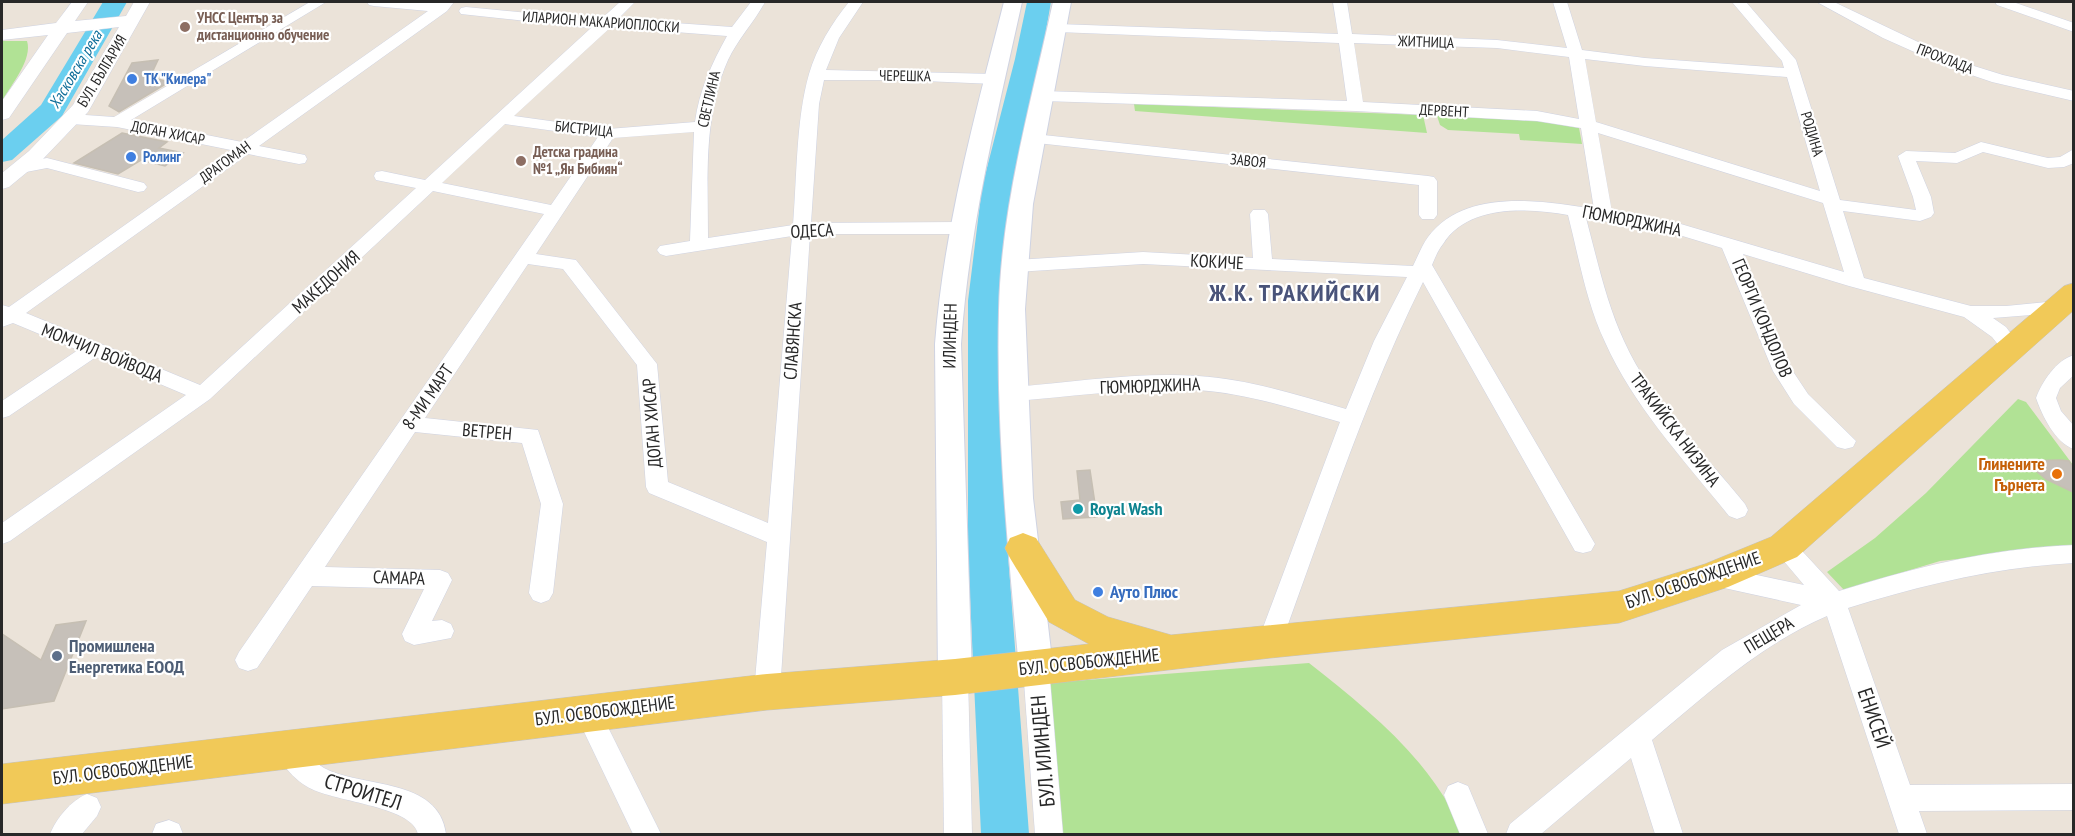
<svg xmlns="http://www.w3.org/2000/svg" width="2075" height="836" viewBox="0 0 2075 836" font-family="'PT Sans Narrow',sans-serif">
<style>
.green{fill:#b1e295}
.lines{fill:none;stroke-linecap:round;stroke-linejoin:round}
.river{fill:#6bcfef;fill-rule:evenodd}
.building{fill:#c6c0b9;stroke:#c6bfb3;stroke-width:1.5}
.minor-casing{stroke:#cfd3e2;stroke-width:1}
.tertiary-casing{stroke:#cfd3e2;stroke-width:1}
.secondary-casing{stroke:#cfd3e2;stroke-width:2}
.primary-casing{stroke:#c3c3c3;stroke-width:1}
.minor{fill:#fff;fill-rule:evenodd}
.tertiary{fill:#fff;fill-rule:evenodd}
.secondary{fill:#fff;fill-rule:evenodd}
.primary{fill:#f1c958;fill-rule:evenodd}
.education-dot{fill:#8d6e63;stroke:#fff;stroke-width:2}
.shop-dot{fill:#3f7fe0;stroke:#fff;stroke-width:2}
.food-dot{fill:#e8710a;stroke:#fff;stroke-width:2}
.culture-dot{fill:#0f9aa8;stroke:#fff;stroke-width:2}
.service-dot{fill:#5c6f8a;stroke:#fff;stroke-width:2}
.labels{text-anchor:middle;stroke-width:4.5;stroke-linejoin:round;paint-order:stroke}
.far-education-label{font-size:15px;font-weight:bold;fill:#785e54;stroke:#fff;text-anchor:start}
.far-street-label{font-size:15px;fill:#282828;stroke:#fff}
.far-shop-label{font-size:15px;font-weight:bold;fill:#366cbe;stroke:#fff;text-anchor:start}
.far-water-label{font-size:16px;font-style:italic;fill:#0c6c98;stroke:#fff}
.street-label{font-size:18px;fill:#282828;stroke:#fff}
.food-label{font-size:18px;font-weight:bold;fill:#c56008;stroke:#fff;text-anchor:end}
.culture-label{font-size:18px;font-weight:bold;fill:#0d838f;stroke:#fff;text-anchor:start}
.shop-label{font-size:18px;font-weight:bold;fill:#366cbe;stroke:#fff;text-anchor:start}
.service-label{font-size:18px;font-weight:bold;fill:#4e5e75;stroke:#fff;text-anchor:start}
.near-street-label{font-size:21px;fill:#282828;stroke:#fff}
.district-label{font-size:24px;font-weight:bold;letter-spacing:1.5px;fill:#495379;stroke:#fff}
</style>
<rect width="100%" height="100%" fill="#ebe3d9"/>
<g class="green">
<path d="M2,41H27C33,59 11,85 2,101Z"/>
<path d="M1134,104L1423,115L1427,133L1135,111Z"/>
<path d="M1437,116L1540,121L1579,128L1582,144L1520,140L1519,134L1448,130L1440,125Z"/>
<path d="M2018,399L2026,402L2073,465V546L1940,561L1844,590L1827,572L1875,538L1926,493Z"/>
<path d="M1309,663C1362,705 1418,749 1451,809C1455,817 1461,826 1463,834H1061L1048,683Z"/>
</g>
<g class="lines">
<g class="river">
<path d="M103,2H127L62,116L12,160L2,162V140L41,105Z"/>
<path d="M1027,2H1051L1041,59L1012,187L1000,301L1008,554L1029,834H981L968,554V301L982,187L1015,59Z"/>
</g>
</g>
<g class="building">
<path d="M158,60L150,77L169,82L119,112L109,106L132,63Z"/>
<path d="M122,133L167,142L159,148L183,153L165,166L141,160L118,174L74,163Z"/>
<path d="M2061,460L2069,461L2073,468V492L2046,479L2024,461Z"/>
<path d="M1090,470L1097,517L1063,519L1061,502L1080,500L1077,471Z"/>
<path d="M86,621L54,701L2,709V634L41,660L56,625Z"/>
</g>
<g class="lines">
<defs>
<g id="minor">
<path d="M310,2H326L131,120L242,142L428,11L374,6L369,5L367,2H454L447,11L259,146L305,155L307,159L305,163L299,164L248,154L26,313L200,385L416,188L376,180L374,176L376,172L382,171L425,180L591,28L461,14L459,11L461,8L466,7L600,20L620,2H635L618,19L732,27L751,2H765C755,21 738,39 728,60C703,115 708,179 708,238L793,225C797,177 796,119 809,74C817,47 832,23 849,2H863L839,38L826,70L994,74L1002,79L994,84L901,80H824L819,104L811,223L960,222L966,224L969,228L966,232L960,234H810L780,692L776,700L767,703L758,700L754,692L767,542L649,493L646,487L637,365L563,269L528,264L425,418L538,430L563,504L553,593L549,600L541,603L533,600L529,593L541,504L522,443L415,432L325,567L440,570L448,573L452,580L432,621L442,620L451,624L454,631L451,638L414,645L405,641L402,634L424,589L312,586L257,668L248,671L239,668L235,660L239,652L544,214L433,191L210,399L10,541L2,544V523L186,395L96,357L9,416L2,418V401L78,350L13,323L2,327V305L9,307L231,150L117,127L71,124L63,119L71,114L114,117ZM611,27L727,36C712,63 699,91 695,122L608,129L514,116ZM505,124L598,137L551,205L442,183ZM694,132L690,241L660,246L657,250L660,254L666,256L792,236L768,523L668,482L657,364L576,260L536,254L613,138Z"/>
<path d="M1333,2H1347L1352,34L1497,40L1567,48L1553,2H1567L1582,50L1645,58L1784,68L1782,61L1732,2H1746L1796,60L1840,200L1916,210L1913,197L1898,156L1906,151L1955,153L1981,142L2048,158L2060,157L2074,149V163L2064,167L2048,168L1983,152L1957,163L1916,161L1931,197L1934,213L1931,217L1920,221L1843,211L1864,278L1971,306H2006L2056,301L2063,302L2066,307L2063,312L2056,313L1993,318L2006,327L2021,347L2018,352L2011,354L2004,352L1992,337L1964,317L1849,286L1743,254L1792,370L1808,394L1856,441L1853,447L1845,449L1837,447L1794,404L1773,371L1722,248L1666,231L1586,218C1597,259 1606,302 1624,341C1652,403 1703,452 1745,504L1748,510L1745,516L1737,519L1729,516C1685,461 1634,407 1605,342C1586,302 1579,258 1568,215C1528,208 1468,204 1443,244C1438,250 1435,258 1432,265L1595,544L1591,551L1583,553L1575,551L1423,282C1366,397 1326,520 1282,641L1279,649L1270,652L1261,649L1258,641L1340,422C1294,409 1246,393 1197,390C1137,387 1075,396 1015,401L1008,399L1005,394L1008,389L1015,387C1075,382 1137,372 1198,376C1248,379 1297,395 1346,409L1374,341L1407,277L1143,264L1015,272L1008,270L1006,266L1008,262L1015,260L1143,252L1253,258L1250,214L1253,210H1265L1268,214L1272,259L1413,266C1418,256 1422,245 1428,237C1465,187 1544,201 1594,209L1581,128L1537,121L1356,111L1043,101L1035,96L1043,91L1347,101L1339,43L1058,32L1051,28L1058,24L1338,34ZM1354,43L1497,48L1569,57L1579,119L1537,111L1363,102ZM1585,59L1645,66L1787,77L1820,191L1596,122ZM1598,133L1823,203L1844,272L1674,222L1612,212Z"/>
<path d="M1817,2H1834L1958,61L2003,75L2074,91V101L1992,82L1948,67L1883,38Z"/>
<path d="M1995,2H2013L2074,23V32L1997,5Z"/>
<path d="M1034,134L1428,176L1434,177L1437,181V215L1434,219H1422L1419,215V185L1028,142L1026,139Z"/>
<path d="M47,158L144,183L147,187L144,191L138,192L47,168L21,173L13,168L15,164Z"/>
<path d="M2074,355V375L2060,388L2056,398L2061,411L2074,426V449C2055,443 2042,415 2036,398C2042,382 2056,360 2074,355Z"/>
<path d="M1784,538L1792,540L1839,591C1916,567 1992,548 2074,545V563C1996,567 1922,585 1848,608L1910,785L2074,784V810L1919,811L1927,834H1899L1827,616C1760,645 1707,694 1652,740L1683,834H1655L1631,758L1541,834H1506L1510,824L1722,650L1801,605L1715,586L1707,583L1703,576L1707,569L1715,566L1804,585L1772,547L1776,540Z"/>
<path d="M1036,657L1045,660L1049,668L1063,834H1035L1023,668L1027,660Z"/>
<path d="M955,666L964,669L968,677L972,834H944L942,677L946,669Z"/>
<path d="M588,701L597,705L661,834H633L575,713L579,705Z"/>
<path d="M289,739C304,744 310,760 324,768C361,788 439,777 446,834H418C412,805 330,802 306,786C293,778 282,765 276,751L280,742Z"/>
<path d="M1458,782L1468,786L1488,834H1460L1444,795L1448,786Z"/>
<path d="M87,794L97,798L101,807L97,816L82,834H50C56,819 71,800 87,794Z"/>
<path d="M169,820L179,824L183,834H152L156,824Z"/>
</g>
<path id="tertiary" d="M72,2H88L75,21L126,16L134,2H150L88,112L43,159L9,187L2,189V173L29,151L73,105L119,27L67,33L9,118L2,120V101L48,35L2,40V30L56,23Z"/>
<g id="secondary">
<path d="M1004,2H1022C997,116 969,227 961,344L972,677L967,688L955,692L943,688L938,677L935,344C944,227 975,115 1004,2Z"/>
<path d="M1053,2H1071L1033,204L1025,309L1033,498L1053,668L1048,679L1036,683L1024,679L1019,668C1008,549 996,430 999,310C1001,206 1031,103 1053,2Z"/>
</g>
<path id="primary" d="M2074,283V310L1797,557L1728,587L1619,623L1270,658L955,695L767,710L2,804V764L767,674L955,659L1089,644L1049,622L1010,558L1005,548L1010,538L1023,533L1036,538L1075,600L1108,617L1171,635L1619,591L1705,564L1771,537L2064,286Z"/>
</defs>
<use href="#minor" class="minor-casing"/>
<use href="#tertiary" class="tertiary-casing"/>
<use href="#secondary" class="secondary-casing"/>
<use href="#primary" class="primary-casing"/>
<use href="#minor" class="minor"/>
<use href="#tertiary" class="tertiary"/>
<use href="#secondary" class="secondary"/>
<use href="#primary" class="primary"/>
</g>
<g class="education-dot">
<circle cx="185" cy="27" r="6"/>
<circle cx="521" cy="161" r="6"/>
</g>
<g class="shop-dot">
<circle cx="132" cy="79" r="6"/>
<circle cx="131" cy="157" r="6"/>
<circle cx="1098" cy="592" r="6"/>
</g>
<circle class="food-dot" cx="2057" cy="474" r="6"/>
<circle class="culture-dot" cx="1078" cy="509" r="6"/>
<circle class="service-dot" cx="57" cy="656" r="6"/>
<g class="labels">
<g class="far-education-label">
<text x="197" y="23">УНСС Център за<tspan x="197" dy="17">дистанционно обучение</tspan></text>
<text x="533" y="157">Детска градина<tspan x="533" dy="17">№1 „Ян Бибиян“</tspan></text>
</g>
<g class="far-street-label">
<text transform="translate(601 22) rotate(4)" y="5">ИЛАРИОН МАКАРИОПЛОСКИ</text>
<text transform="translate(1426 42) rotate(2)" y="5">ЖИТНИЦА</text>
<text transform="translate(1945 59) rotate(21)" y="5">ПРОХЛАДА</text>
<text transform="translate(102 71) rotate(-59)" y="5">БУЛ. БЪЛГАРИЯ</text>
<text transform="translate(905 76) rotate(1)" y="5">ЧЕРЕШКА</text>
<text transform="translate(709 99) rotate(-77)" y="5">СВЕТЛИНА</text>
<text transform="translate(1444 111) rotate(3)" y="5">ДЕРВЕНТ</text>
<text transform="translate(584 129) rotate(6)" y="5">БИСТРИЦА</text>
<text transform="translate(168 133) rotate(11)" y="5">ДОГАН ХИСАР</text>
<text transform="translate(1812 134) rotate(73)" y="5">РОДИНА</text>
<text transform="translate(1248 161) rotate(6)" y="5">ЗАВОЯ</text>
<text transform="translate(225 162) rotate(-36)" y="5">ДРАГОМАН</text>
</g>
<g class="far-shop-label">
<text x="144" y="84">ТК "Килера"</text>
<text x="143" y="162">Ролинг</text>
</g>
<g class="far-water-label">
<text transform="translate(75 69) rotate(-59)" y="6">Хасковска река</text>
</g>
<g class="street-label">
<text transform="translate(1632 221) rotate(11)" y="6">ГЮМЮРДЖИНА</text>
<text transform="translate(812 231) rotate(-3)" y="6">ОДЕСА</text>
<text transform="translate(1217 262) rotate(3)" y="6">КОКИЧЕ</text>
<text transform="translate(326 282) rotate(-42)" y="6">МАКЕДОНИЯ</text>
<text transform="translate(1762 318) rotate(67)" y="6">ГЕОРГИ КОНДОЛОВ</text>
<text transform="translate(950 336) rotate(-89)" y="6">ИЛИНДЕН</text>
<text transform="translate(793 341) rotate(-86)" y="6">СЛАВЯНСКА</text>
<text transform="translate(102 353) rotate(22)" y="6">МОМЧИЛ ВОЙВОДА</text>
<text transform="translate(1150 386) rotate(-2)" y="6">ГЮМЮРДЖИНА</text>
<text transform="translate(428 397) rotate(-55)" y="6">8-МИ МАРТ</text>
<text transform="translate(652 423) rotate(-94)" y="6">ДОГАН ХИСАР</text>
<text transform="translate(1675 430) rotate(53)" y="6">ТРАКИЙСКА НИЗИНА</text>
<text transform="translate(487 432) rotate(5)" y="6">ВЕТРЕН</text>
<text transform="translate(399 578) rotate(2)" y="6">САМАРА</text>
<text transform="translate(1693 580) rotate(-19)" y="6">БУЛ. ОСВОБОЖДЕНИЕ</text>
<text transform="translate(1769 635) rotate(-31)" y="6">ПЕЩЕРА</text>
<text transform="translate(1089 662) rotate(-6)" y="6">БУЛ. ОСВОБОЖДЕНИЕ</text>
<text transform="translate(605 711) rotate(-7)" y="6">БУЛ. ОСВОБОЖДЕНИЕ</text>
<text transform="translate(123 770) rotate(-7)" y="6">БУЛ. ОСВОБОЖДЕНИЕ</text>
</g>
<g class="food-label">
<text x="2045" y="470">Глинените<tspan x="2045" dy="21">Гърнета</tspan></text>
</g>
<g class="culture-label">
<text x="1090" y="515">Royal Wash</text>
</g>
<g class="shop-label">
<text x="1110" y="598">Ауто Плюс</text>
</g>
<g class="service-label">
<text x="69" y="652">Промишлена<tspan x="69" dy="21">Енергетика ЕООД</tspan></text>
</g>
<g class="near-street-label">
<text transform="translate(1874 718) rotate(71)" y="7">ЕНИСЕЙ</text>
<text transform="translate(1043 751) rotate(-95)" y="7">БУЛ. ИЛИНДЕН</text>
<text transform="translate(363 792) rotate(17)" y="7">СТРОИТЕЛ</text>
</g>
<g class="district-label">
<text x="1295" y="301">Ж.К. ТРАКИЙСКИ</text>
</g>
</g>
<rect width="2075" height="836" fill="none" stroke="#282828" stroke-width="6"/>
</svg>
